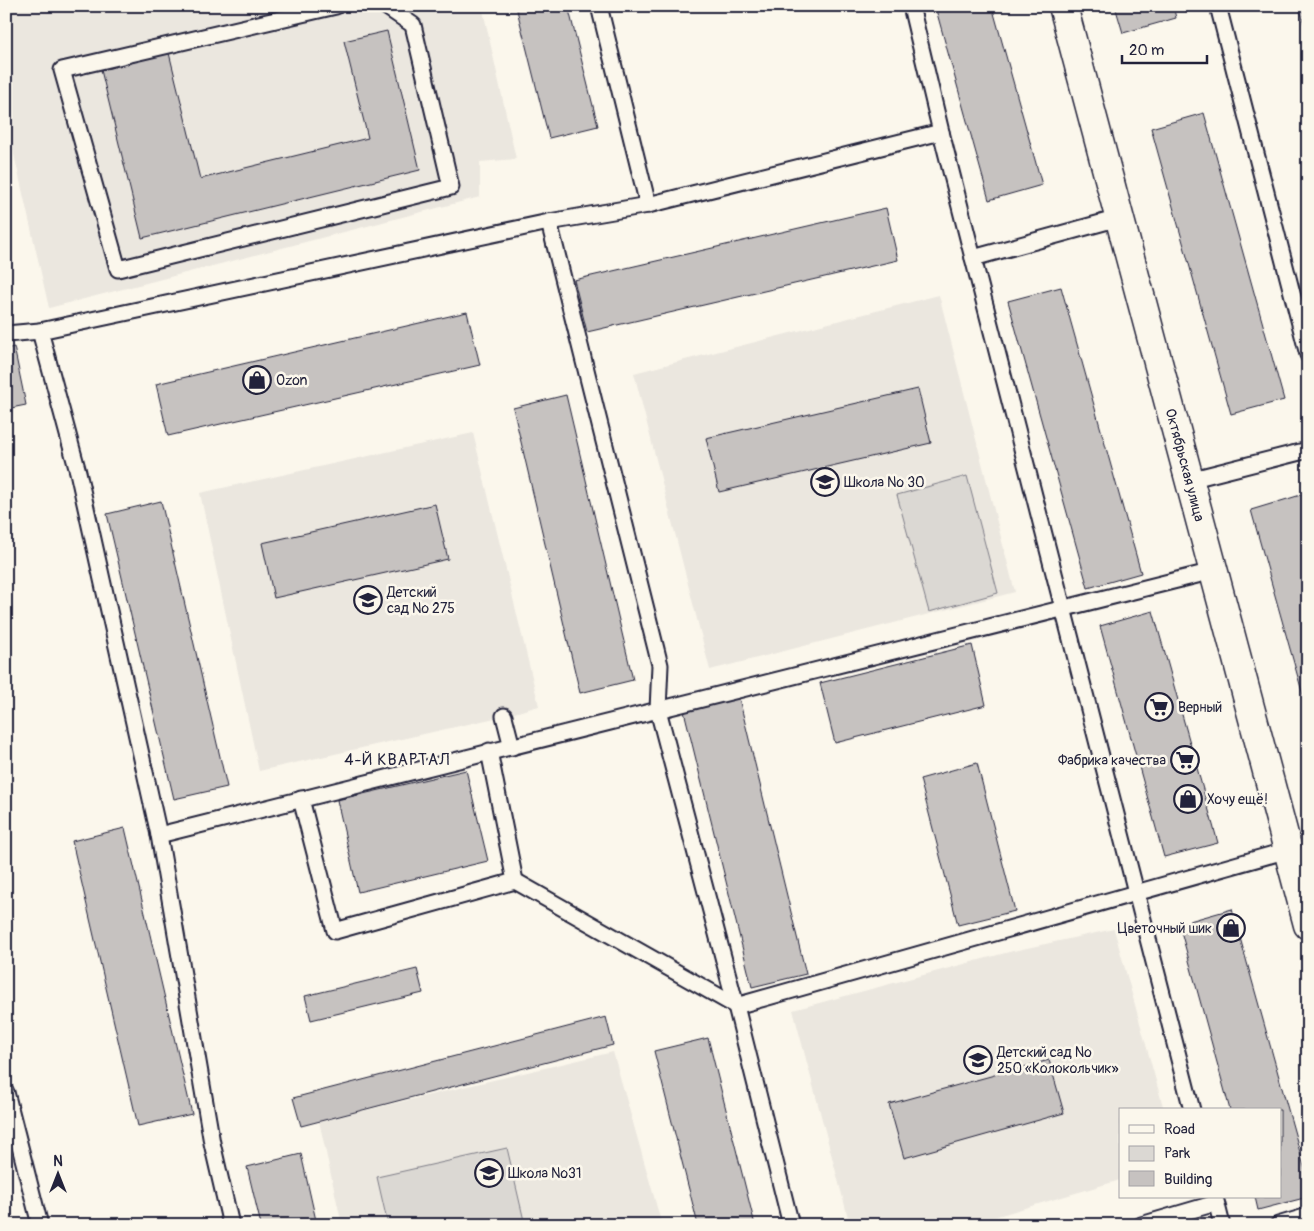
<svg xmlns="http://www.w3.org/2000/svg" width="1314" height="1231" viewBox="0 0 1314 1231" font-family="Pangolin,sans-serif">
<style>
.built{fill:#ebe7df}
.green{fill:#dbd8d3;stroke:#7e7d87}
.building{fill:#c6c2c0;stroke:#22223b}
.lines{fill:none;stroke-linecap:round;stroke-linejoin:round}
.service-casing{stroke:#22223b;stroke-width:19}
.minor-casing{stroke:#22223b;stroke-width:31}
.service{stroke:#fbf7ec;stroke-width:15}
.minor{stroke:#fbf7ec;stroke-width:28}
.labels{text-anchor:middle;stroke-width:5;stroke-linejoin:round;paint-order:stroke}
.poi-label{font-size:14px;fill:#22223b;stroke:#fbf7ec;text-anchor:start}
.street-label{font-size:14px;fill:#22223b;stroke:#fbf7ec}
.quarter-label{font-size:16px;letter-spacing:1px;fill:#22223b;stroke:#fbf7ec}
</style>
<rect width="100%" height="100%" fill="#fbf7ec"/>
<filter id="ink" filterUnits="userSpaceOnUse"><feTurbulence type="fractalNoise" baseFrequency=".02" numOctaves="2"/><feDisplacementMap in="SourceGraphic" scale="10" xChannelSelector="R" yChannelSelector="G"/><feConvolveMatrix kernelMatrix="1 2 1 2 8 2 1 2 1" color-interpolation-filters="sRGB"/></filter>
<g filter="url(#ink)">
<g class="built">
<path d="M6,6H482L516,159L480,162V197L49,308L6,119Z"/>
<path d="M939,295L1015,592L710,670L634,373Z"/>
<path d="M473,433L539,706L504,716L259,771L200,493Z"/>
<path d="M1114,929L1164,1110H1120V1180L967,1225H850L793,1010L1009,952Z"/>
<path d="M613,1052L662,1225H342L319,1121Z"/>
</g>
<g class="green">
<path d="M967,476L998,593L929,612L897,495Z"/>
<path d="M507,1148L525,1225H388L377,1177Z"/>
</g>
<g class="building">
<path d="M516,6H568L598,126L549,138Z"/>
<path d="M935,6H992L1042,185L989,200Z"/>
<path d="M1115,6H1173L1176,18L1123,33Z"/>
<path d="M1299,6H1308V37Z"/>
<path d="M387,31L420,170L142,238L101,70L169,53L200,179L368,138L344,41Z"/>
<path d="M1204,113L1284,400L1231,414L1151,128Z"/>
<path d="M886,208L898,260L587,332L574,280Z"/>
<path d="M1061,287L1141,573L1088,588L1008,301Z"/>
<path d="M467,312L480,365L168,436L156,384Z"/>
<path d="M14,347L26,405L6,409V349Z"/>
<path d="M918,389L931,443L719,492L706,438Z"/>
<path d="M566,395L633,680L580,693L513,408Z"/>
<path d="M1304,494L1308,507V713L1251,510Z"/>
<path d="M161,501L227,787L174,799L107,514Z"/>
<path d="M435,504L448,559L274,598L262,543Z"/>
<path d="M1153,611L1218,843L1164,857L1100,626Z"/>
<path d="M972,645L986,705L835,743L820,683Z"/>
<path d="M739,698L806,974L752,987L684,711Z"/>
<path d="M977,763L1015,911L958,925L920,779Z"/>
<path d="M466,770L488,861L358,892L337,800Z"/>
<path d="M125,828L192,1114L138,1126L72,841Z"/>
<path d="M1232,909L1308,1181V1197L1258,1210L1255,1197H1280V1110H1230L1179,924Z"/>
<path d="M417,969L423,993L311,1020L305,996Z"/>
<path d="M606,1017L613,1045L301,1126L293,1098Z"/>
<path d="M708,1038L755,1225H698L654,1051Z"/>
<path d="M1049,1060L1064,1113L904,1158L889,1104Z"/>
<path d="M301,1154L317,1225H261L247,1167Z"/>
</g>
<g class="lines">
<defs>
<g id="service">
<path d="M336,6L62,70L118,269L451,187L413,25L385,6"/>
<path d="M599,6L648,205"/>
<path d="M911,6L941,132L973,258L1119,218"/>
<path d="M1218,6L1308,355"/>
<path d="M549,222L660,665L658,710L736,1006L791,1225"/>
<path d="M973,258L1192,1110"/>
<path d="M40,331L78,472L159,835L212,1143L231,1225"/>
<path d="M6,334L40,331L549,222L648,205L941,132"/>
<path d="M1189,480L1308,450"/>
<path d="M504,716L512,747"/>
<path d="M301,799L335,931L515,881L489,751"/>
<path d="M159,835L1213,571"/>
<path d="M515,881L736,1006L1288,850"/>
<path d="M6,1092L40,1225"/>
<path d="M1215,1197L1222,1225"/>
<path d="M1141,1225L1216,1203"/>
<path d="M1278,1225L1308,1216"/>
</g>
<g id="minor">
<path id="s1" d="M1063,6L1308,925"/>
</g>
</defs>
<use href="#service" class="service-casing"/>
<use href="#minor" class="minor-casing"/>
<use href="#service" class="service"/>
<use href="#minor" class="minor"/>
</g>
</g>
<defs>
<symbol id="shop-ring" viewBox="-11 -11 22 22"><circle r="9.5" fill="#fbf7ec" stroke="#22223b" stroke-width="1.5"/><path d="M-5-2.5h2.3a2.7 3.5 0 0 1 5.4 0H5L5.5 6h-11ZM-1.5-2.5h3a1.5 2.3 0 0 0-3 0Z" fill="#22223b"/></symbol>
<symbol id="school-ring" viewBox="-11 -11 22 22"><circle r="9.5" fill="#fbf7ec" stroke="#22223b" stroke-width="1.5"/><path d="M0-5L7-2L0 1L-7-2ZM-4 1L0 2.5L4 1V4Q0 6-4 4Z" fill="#22223b"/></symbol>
<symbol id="supermarket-ring" viewBox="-11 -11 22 22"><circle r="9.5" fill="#fbf7ec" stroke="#22223b" stroke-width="1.5"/><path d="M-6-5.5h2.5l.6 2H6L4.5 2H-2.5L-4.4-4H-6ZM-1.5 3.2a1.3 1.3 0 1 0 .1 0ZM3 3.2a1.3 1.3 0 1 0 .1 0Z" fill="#22223b"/></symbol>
</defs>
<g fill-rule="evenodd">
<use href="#shop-ring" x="241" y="364" width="32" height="32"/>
<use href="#school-ring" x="809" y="466" width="32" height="32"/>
<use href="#school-ring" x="352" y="584" width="32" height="32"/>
<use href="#supermarket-ring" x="1143" y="691" width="32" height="32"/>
<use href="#supermarket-ring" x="1169" y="744" width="32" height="32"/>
<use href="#shop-ring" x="1172" y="783" width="32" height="32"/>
<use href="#shop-ring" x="1215" y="912" width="32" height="32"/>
<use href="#school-ring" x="962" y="1044" width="32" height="32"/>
<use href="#school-ring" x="473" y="1157" width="32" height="32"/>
</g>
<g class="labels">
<g class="poi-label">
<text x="276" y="385">Ozon</text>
<text x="844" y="487">Школа № 30</text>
<text x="387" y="597">Детский<tspan x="387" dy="16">сад № 275</tspan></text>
<text x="1178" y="712">Верный</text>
<text x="1166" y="765" text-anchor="end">Фабрика качества</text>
<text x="1207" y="804">Хочу ещё!</text>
<text x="1212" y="933" text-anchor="end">Цветочный шик</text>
<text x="997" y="1057">Детский сад №<tspan x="997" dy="16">250 «Колокольчик»</tspan></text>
<text x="508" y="1178">Школа №31</text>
</g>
<g class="street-label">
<text dy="5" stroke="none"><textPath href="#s1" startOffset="475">Октябрьская улица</textPath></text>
</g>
<g class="quarter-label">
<text x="397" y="765">4-Й КВАРТАЛ</text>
</g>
</g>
<rect width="1314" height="1231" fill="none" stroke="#fbf7ec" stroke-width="25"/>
<rect x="12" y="12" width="1289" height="1206" fill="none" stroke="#22223b" stroke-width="2" filter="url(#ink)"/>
<rect x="1119" y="1108" width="162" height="90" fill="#fbf7ec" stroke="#a4a2a5"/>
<rect x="1129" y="1125" width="25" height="8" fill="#fbf7ec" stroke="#a4a2a5"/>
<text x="1164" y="1134" font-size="15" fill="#22223b">Road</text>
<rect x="1129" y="1146" width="25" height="15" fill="#dbd8d3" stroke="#a4a2a5"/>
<text x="1164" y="1158" font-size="15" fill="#22223b">Park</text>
<rect x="1129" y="1171" width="25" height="15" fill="#c6c2c0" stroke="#a4a2a5"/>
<text x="1164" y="1184" font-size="15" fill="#22223b">Building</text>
<g transform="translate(58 1174)" stroke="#fbf7ec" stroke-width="4" paint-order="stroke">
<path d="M0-4L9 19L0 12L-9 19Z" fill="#22223b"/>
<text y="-8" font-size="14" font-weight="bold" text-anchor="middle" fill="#22223b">N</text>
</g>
<path d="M1122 55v8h85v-8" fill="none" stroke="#22223b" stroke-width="2.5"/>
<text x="1129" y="55" font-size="15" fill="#22223b" stroke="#fbf7ec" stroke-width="4" paint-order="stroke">20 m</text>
</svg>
